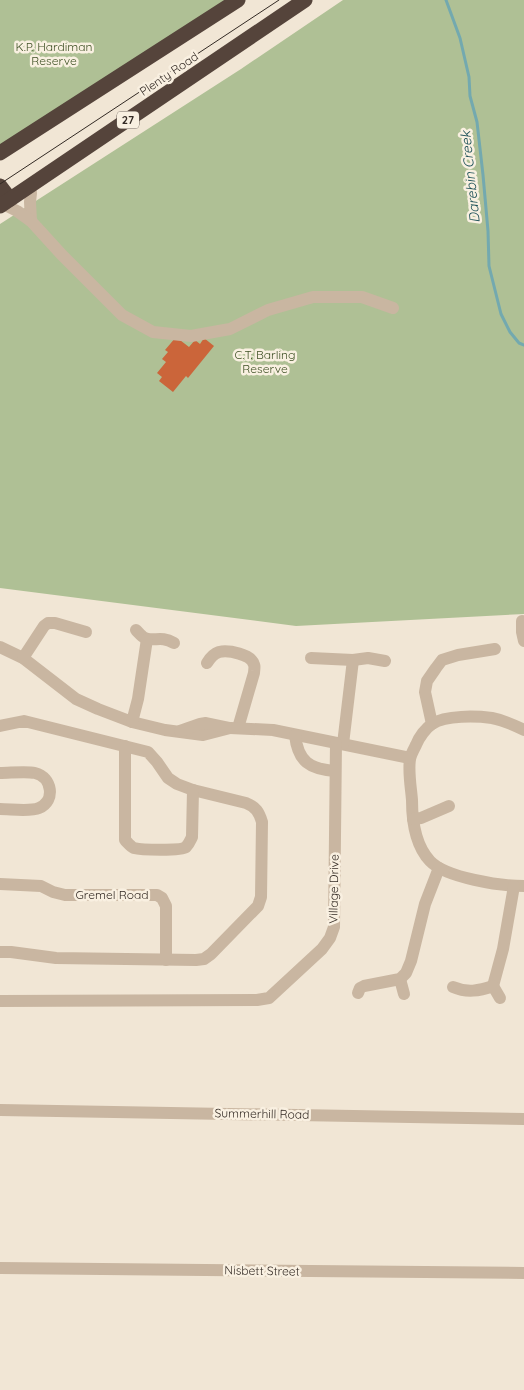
<svg xmlns="http://www.w3.org/2000/svg" width="524" height="1390" viewBox="0 0 524 1390" font-family="Quicksand,sans-serif">
<style>
.green{fill:#afc095}
.lines{fill:none;stroke-linecap:round;stroke-linejoin:round}
.stream{stroke:#73a9af;stroke-width:3}
.building{fill:#cb653a}
.minor{stroke:#c9b6a1;stroke-width:12}
.highway{stroke:#55443b;stroke-width:15}
.tram{stroke:#332a24;stroke-width:1}
.labels{text-anchor:middle;stroke-width:5;stroke-linejoin:round;paint-order:stroke}
.shield{fill:#f9f0e1;stroke:#6e655d;stroke-width:1}
.shield-label{font-size:11px;font-weight:bold;fill:#332a24}
.park-label{font-size:12px;fill:#405227;stroke:#f9f0e1}
.street-label{font-size:12px;fill:#332a24;stroke:#f9f0e1}
.water-label{font-size:14px;font-style:italic;fill:#194e56;stroke:#f9f0e1}
</style>
<rect width="100%" height="100%" fill="#f1e6d5"/>
<g class="green">
<path d="M0,0H234L0,153Z"/>
<path d="M343,0H524V614L296,626L0,588V224L241,69Z"/>
</g>
<g class="lines">
<path class="stream" d="M446,0L460,38L469,77L470,96L477,122L483,175L488,231L489,266L501,314L510,332L519,343L524,345"/>
</g>
<path class="building" d="M176,337L189,347L195,340L200,344L204,338L214,346L188,378L186,376L173,392L159,381L162,377L157,373L166,362L162,359L168,352L165,350Z"/>
<g class="lines">
<g class="minor">
<path d="M30,186L31,193L30,202L31,221"/>
<path d="M3,204L17,211L31,221L62,255L122,315L153,332L191,336L230,329L268,310L313,297H362L393,308"/>
<path d="M522,621V632L524,641"/>
<path d="M136,630C139,633 142,637 145,638C155,642 160,635 174,643"/>
<path d="M0,647L23,658L76,699L98,709L132,722L165,730L203,735L230,728"/>
<path d="M23,658L44,626L48,623H55L86,632"/>
<path d="M311,658L353,660L368,658L385,661"/>
<path d="M207,663C210,658 213,654 219,652C228,650 252,654 254,665C255,665 254,672 254,673L238,728"/>
<path d="M132,722L138,699L147,639"/>
<path d="M432,724L425,692L427,681L436,668L442,660L458,655L495,649"/>
<path d="M0,726L24,721L148,752L157,762L168,778L177,784L193,790L246,803C256,807 259,812 262,822L261,897L258,906L211,954L204,959L196,960L56,958L11,952H0"/>
<path d="M524,730C514,725 503,720 492,718C476,716 446,715 432,724C426,728 419,737 416,745C414,749 411,754 410,759C408,772 411,787 412,800C412,821 415,845 430,861C446,878 501,886 524,886"/>
<path d="M180,731L200,724L206,723L230,728L273,730L410,758"/>
<path d="M295,735C298,762 310,769 335,771"/>
<path d="M343,744L353,660"/>
<path d="M125,746V840C128,843 131,847 134,848C141,850 181,851 186,847C189,844 190,841 192,837L193,790"/>
<path d="M0,773C10,773 26,771 35,773C52,777 56,801 39,808C30,812 11,809 0,809"/>
<path d="M413,819L421,818L449,806"/>
<path d="M0,884L41,886L53,892L65,895H157L162,898L166,906V960"/>
<path d="M400,979L404,994"/>
<path d="M493,986L503,949L514,886"/>
<path d="M453,987C467,993 479,991 493,986L500,998"/>
<path d="M358,993L360,988L364,986L400,979L406,973L411,961L425,904L439,868"/>
<path d="M0,1001L257,1000L269,998L322,949L330,938L334,927L336,743"/>
<path d="M0,1110L524,1119"/>
<path d="M0,1268L524,1273"/>
</g>
<g class="highway">
<path d="M0,153L238,0"/>
<path d="M0,186L10,199"/>
<path d="M0,206L305,0"/>
</g>
<path class="tram" d="M0,184L279,0"/>
</g>
<g class="labels">
<rect class="shield" x="117" y="111.5" width="22" height="17" rx="4"/>
<g class="shield-label">
<text x="128" y="124">27</text>
</g>
<g class="park-label">
<text x="54" y="51">K.P. Hardiman<tspan x="54" dy="14">Reserve</tspan></text>
<text x="265" y="359">C.T. Barling<tspan x="265" dy="14">Reserve</tspan></text>
</g>
<g class="street-label">
<text transform="translate(169 74) rotate(-34)" y="4">Plenty Road</text>
<text transform="translate(334 889) rotate(-89)" y="4">Village Drive</text>
<text x="112" y="899">Gremel Road</text>
<text transform="translate(262 1114) rotate(1)" y="4">Summerhill Road</text>
<text transform="translate(262 1271) rotate(1)" y="4">Nisbett Street</text>
</g>
<g class="water-label">
<text transform="translate(470 177) rotate(-96)" y="5">Darebin Creek</text>
</g>
</g>
</svg>
